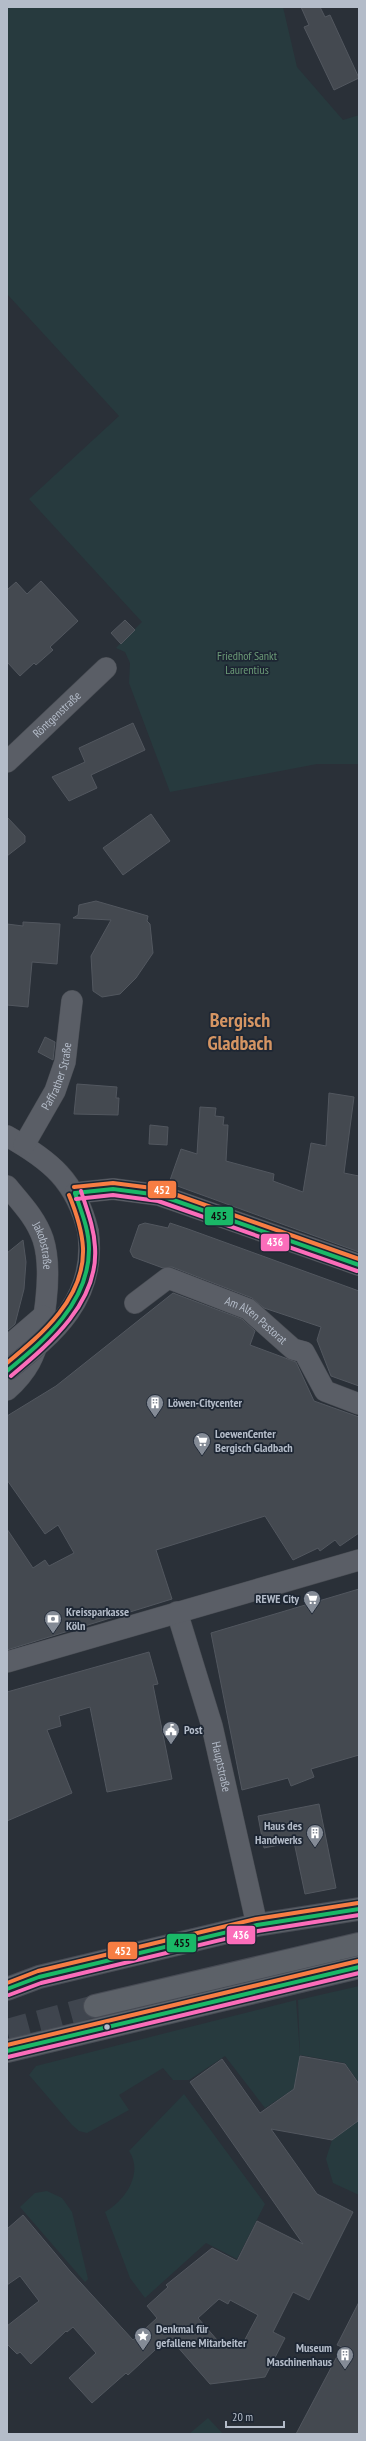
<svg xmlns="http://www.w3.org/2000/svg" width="366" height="2441" viewBox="0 0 366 2441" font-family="'PT Sans Narrow',sans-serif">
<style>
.green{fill:#273a3e}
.building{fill:#444950;stroke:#52575f;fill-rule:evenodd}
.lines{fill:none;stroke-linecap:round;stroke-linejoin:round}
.major-tunnel{stroke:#3f454e;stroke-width:22;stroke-dasharray:22 11;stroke-linecap:butt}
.minor-casing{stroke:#484c53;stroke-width:22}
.major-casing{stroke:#484c55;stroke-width:24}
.minor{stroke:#5a5e66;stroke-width:21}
.major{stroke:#5c6168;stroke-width:22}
.minor-bridge-casing{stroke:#484c53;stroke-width:22;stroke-linecap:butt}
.minor-bridge{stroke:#5a5e66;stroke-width:21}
.bus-1-casing{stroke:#1d2633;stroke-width:7}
.bus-2-casing{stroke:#1d2633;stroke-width:7}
.bus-3-casing{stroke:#1d2633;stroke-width:7}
.bus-1{stroke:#1ab867;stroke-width:4}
.bus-2{stroke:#fb6dba;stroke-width:4}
.bus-3{stroke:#f77d43;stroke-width:4}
.bus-dot{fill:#b4bcc9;stroke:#1d2633;stroke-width:1.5}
.labels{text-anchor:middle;stroke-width:3.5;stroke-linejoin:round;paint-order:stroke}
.park-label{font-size:12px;fill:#6b9a76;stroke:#1d2633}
.street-label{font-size:12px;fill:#b4bcc9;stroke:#1d2633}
.poi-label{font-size:12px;font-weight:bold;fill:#b4bcc9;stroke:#1d2633;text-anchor:start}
.town-label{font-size:20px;font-weight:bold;fill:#d59563;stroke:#1d2633}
.line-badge{stroke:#1d2633;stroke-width:1.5}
.badge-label{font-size:11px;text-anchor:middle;font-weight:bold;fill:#fff}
.pale-badge-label{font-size:11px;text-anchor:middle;font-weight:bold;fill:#111}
</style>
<rect width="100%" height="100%" fill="#2a3038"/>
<g class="green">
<path d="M7,7H283L297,67L343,120L359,115V764H317L170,792L129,683L130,663L125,652L116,648L142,622L29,499L119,416L7,294Z"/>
<path d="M359,1986V2083L345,2063L300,2055L298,2000Z"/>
<path d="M296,2000L300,2055L294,2089L265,2108L225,2056L189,2080H173L163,2068L119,2095L129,2110L87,2133L79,2131L72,2125L29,2075L36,2066Z"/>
<path d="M184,2094L265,2204L237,2259L206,2243L145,2298L130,2278L105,2212C125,2201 144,2173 129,2151Z"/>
<path d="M359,2120V2195L333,2183L326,2159L332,2140Z"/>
<path d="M47,2191L62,2198L72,2212L88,2279L85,2282L20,2207L35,2193Z"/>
<path d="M208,2418L223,2434H189Z"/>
</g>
<g class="building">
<path d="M301,7H320L325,17L330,15L359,78L334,90L304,27L309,25Z"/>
<path d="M41,581L78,621L50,647L53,650L36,665L34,663L20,676L7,662V590L16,582L27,594Z"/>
<path d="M125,620L135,630L121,644L111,633Z"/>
<path d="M133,723L145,750L91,775L97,788L69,801L52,777L85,762L79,748Z"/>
<path d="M151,814L170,841L123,875L103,848Z"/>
<path d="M7,817L25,836V842L7,856Z"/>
<path d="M96,901L148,916L147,921L150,924L153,953L136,978L120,994L102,997L93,991L91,956L111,920L73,918L78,915L79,905Z"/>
<path d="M23,922L60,924L57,964L32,962L28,1007L7,1005V924L23,926Z"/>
<path d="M45,1037L55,1042L53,1060L38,1052Z"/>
<path d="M77,1084L117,1087L116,1098H119L118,1115L74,1114Z"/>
<path d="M329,1093L354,1097L344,1173L359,1176V1252L169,1183L181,1149L197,1154L200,1107L216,1108L215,1116L224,1117L223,1125H228L226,1161L274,1174L273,1181L303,1192L311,1143L326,1146Z"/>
<path d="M150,1125L168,1127L167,1145L149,1144Z"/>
<path d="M145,1223L168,1228L170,1223L188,1229L359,1291V1386L331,1376L317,1340L321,1327L264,1308L252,1298L172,1267L163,1268L133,1257L130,1251L139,1225Z"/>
<path d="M23,1240L26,1262L24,1289L15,1324L7,1331V1253Z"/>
<path d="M173,1293L242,1319L255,1331L250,1345L296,1362L314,1401L359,1417V1533L340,1546L335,1540L320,1551L318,1548L293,1560L265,1516L156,1550L172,1599L7,1650V1529L33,1568L45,1560L49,1566L74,1553L58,1525L45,1534L7,1480V1416L56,1386Z"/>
<path d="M359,1589V1755L311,1769L314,1777L291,1786L288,1778L242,1790L211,1633Z"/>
<path d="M149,1652L158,1684L153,1685L172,1779L107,1792L90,1707L59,1716L61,1726L47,1730L72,1793L7,1821V1692Z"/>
<path d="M319,1804L336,1888L305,1894L294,1842L264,1848L258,1816Z"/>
<path d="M300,2056L345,2064L359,2084L358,2121L332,2140L271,2129L317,2194L353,2212L309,2300L293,2292L273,2332L285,2338L265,2377L210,2384L169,2337L128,2375L126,2373L92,2403L69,2378L96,2353L73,2327L67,2332L66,2331L31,2364L20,2352L17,2354L7,2344V2326L39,2301L20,2276L7,2285V2229L23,2215L70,2271L133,2340L157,2318L147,2306L168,2287L166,2285L212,2248L237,2261L257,2221L303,2244L190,2082L222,2059L260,2113L294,2089ZM219,2299L228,2304L230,2300L258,2315L242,2345L224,2348L198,2318Z"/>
<path d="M359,2302V2434H296L342,2347L337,2345Z"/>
</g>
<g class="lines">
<path class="major-tunnel" d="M7,2030L95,2006"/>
<defs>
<g id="minor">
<path id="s1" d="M7,762L106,668"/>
<path d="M7,1136C50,1160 76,1181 88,1231"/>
<path id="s2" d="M24,1145L55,1091L65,1062L72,1001"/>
<path id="s3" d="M7,1186C21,1203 36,1218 43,1239C53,1270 45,1334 30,1362C24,1373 16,1382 7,1390"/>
<path d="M75,1193L113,1189L159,1195L359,1265"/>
<path id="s4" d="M135,1303L168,1278L248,1309L293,1349L304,1352L325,1391L359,1404"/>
<path d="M7,1347L43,1316"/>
<path id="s5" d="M177,1612L212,1726L257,1925"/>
<path d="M7,1662L359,1560"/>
</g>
<g id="major">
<path d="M7,1989L39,1977L257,1925L359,1909"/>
<path d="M95,2006L359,1944"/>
<path d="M7,2051L359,1967"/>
</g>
</defs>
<use href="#minor" class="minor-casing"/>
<use href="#major" class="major-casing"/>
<use href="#minor" class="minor"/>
<use href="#major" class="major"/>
<defs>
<path id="minor-bridge" d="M7,1371C55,1333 97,1298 88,1231"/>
</defs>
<use href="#minor-bridge" class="minor-bridge-casing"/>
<use href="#minor-bridge" class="minor-bridge"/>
<defs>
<g id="bus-1">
<path d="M75,1193L113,1189L159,1195L359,1265"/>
<path d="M7,1371C45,1340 89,1303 89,1249C89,1229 81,1211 75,1193"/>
<path d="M7,1989L39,1977L257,1925L359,1909"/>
<path d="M7,2051L359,1967"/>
</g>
<g id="bus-2">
<path d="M76,1199L113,1195L158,1201L357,1271"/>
<path d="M11,1376C49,1344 99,1303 95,1247C94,1227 87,1210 81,1191"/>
<path d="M9,1995L41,1983L258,1931L359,1915"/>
<path d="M8,2057L359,1973"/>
</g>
<g id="bus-3">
<path d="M74,1187L113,1183L160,1189L359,1259"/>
<path d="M7,1363C42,1334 85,1298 83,1248C82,1229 76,1212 69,1195"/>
<path d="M7,1983L38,1971L256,1919L358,1903"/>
<path d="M7,2045L358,1961"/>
</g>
</defs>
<use href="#bus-1" class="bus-1-casing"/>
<use href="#bus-2" class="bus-2-casing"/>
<use href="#bus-3" class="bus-3-casing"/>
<use href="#bus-1" class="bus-1"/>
<use href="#bus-2" class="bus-2"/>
<use href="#bus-3" class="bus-3"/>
</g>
<defs>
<symbol id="building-pin" viewBox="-11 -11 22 30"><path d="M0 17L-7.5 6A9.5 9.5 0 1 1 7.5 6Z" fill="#848b96" stroke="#1d2633"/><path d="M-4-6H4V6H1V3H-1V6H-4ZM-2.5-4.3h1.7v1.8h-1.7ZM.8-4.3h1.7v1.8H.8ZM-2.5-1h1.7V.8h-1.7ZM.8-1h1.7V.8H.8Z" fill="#fff"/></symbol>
<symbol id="supermarket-pin" viewBox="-11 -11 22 30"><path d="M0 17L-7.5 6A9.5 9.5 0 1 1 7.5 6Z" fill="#848b96" stroke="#1d2633"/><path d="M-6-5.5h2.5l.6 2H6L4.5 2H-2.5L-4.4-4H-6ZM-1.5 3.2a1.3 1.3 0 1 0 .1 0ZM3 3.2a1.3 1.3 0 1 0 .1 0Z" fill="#fff"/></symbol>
<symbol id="bank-pin" viewBox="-11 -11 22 30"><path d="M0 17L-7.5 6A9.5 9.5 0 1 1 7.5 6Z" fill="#848b96" stroke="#1d2633"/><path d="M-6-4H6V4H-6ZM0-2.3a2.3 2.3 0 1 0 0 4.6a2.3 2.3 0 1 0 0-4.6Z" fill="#fff"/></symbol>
<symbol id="civic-pin" viewBox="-11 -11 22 30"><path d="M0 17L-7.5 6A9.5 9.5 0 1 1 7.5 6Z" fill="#848b96" stroke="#1d2633"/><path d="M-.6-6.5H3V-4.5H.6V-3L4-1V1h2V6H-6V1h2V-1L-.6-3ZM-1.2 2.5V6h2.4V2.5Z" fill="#fff"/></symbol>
<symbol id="sight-pin" viewBox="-11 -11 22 30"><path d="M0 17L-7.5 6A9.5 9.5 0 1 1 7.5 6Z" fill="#848b96" stroke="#1d2633"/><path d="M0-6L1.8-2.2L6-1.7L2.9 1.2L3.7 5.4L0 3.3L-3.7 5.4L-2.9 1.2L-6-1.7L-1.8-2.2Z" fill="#fff"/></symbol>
</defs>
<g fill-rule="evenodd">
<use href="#building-pin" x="145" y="1393" width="20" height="27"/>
<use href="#supermarket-pin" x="192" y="1431" width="20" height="27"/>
<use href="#supermarket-pin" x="302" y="1589" width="20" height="27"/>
<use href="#bank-pin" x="43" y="1609" width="20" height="27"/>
<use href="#civic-pin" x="161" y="1720" width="20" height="27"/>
<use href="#building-pin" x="305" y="1823" width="20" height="27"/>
<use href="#sight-pin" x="133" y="2326" width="20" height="27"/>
<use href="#building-pin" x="335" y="2345" width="20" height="27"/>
</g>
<circle class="bus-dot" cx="107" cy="2027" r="3.5"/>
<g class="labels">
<g class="park-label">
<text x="247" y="660">Friedhof Sankt<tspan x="247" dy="14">Laurentius</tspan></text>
</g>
<g class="street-label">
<text dy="4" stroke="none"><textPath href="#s1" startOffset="69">Röntgenstraße</textPath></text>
<text dy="4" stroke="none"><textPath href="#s2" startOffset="77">Paffrather Straße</textPath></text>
<text dy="4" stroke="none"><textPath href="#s3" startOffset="71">Jakobstraße</textPath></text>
<text dy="4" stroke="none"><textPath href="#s4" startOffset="140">Am Alten Pastorat</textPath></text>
<text dy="4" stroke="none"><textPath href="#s5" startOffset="161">Hauptstraße</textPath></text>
</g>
<g class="poi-label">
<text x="168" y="1407">Löwen-Citycenter</text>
<text x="215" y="1438">LoewenCenter<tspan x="215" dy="14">Bergisch Gladbach</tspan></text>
<text x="299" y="1603" text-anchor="end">REWE City</text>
<text x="66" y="1616">Kreissparkasse<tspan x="66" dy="14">Köln</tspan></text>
<text x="184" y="1734">Post</text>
<text x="302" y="1830" text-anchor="end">Haus des<tspan x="302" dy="14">Handwerks</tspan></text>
<text x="156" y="2333">Denkmal für<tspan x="156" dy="14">gefallene Mitarbeiter</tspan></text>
<text x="332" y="2352" text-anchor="end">Museum<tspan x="332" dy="14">Maschinenhaus</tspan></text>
</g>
<g class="town-label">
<text x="240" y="1027">Bergisch<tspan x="240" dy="23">Gladbach</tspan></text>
</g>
</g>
<g class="line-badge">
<rect x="147" y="1180" width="30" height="19" rx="4" fill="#f77d43"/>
<rect x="204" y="1206" width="30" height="20" rx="4" fill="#1ab867"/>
<rect x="260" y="1233" width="30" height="19" rx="4" fill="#fb6dba"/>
<rect x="226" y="1925" width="30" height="20" rx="4" fill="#fb6dba"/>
<rect x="166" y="1933" width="31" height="20" rx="4" fill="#1ab867"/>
<rect x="107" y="1941" width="31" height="19" rx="4" fill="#f77d43"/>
</g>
<g class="badge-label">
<text x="162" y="1194">452</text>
<text x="275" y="1246">436</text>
<text x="241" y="1939">436</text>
<text x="123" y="1955">452</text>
</g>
<g class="pale-badge-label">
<text x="219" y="1220">455</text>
<text x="182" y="1947">455</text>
</g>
<rect width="366" height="2441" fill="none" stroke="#b4bcc9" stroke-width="16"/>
<path d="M226 2421v6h58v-6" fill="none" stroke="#b4bcc9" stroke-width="2"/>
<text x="232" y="2421" font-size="12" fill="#b4bcc9" stroke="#1d2633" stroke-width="3" paint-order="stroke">20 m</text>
</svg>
